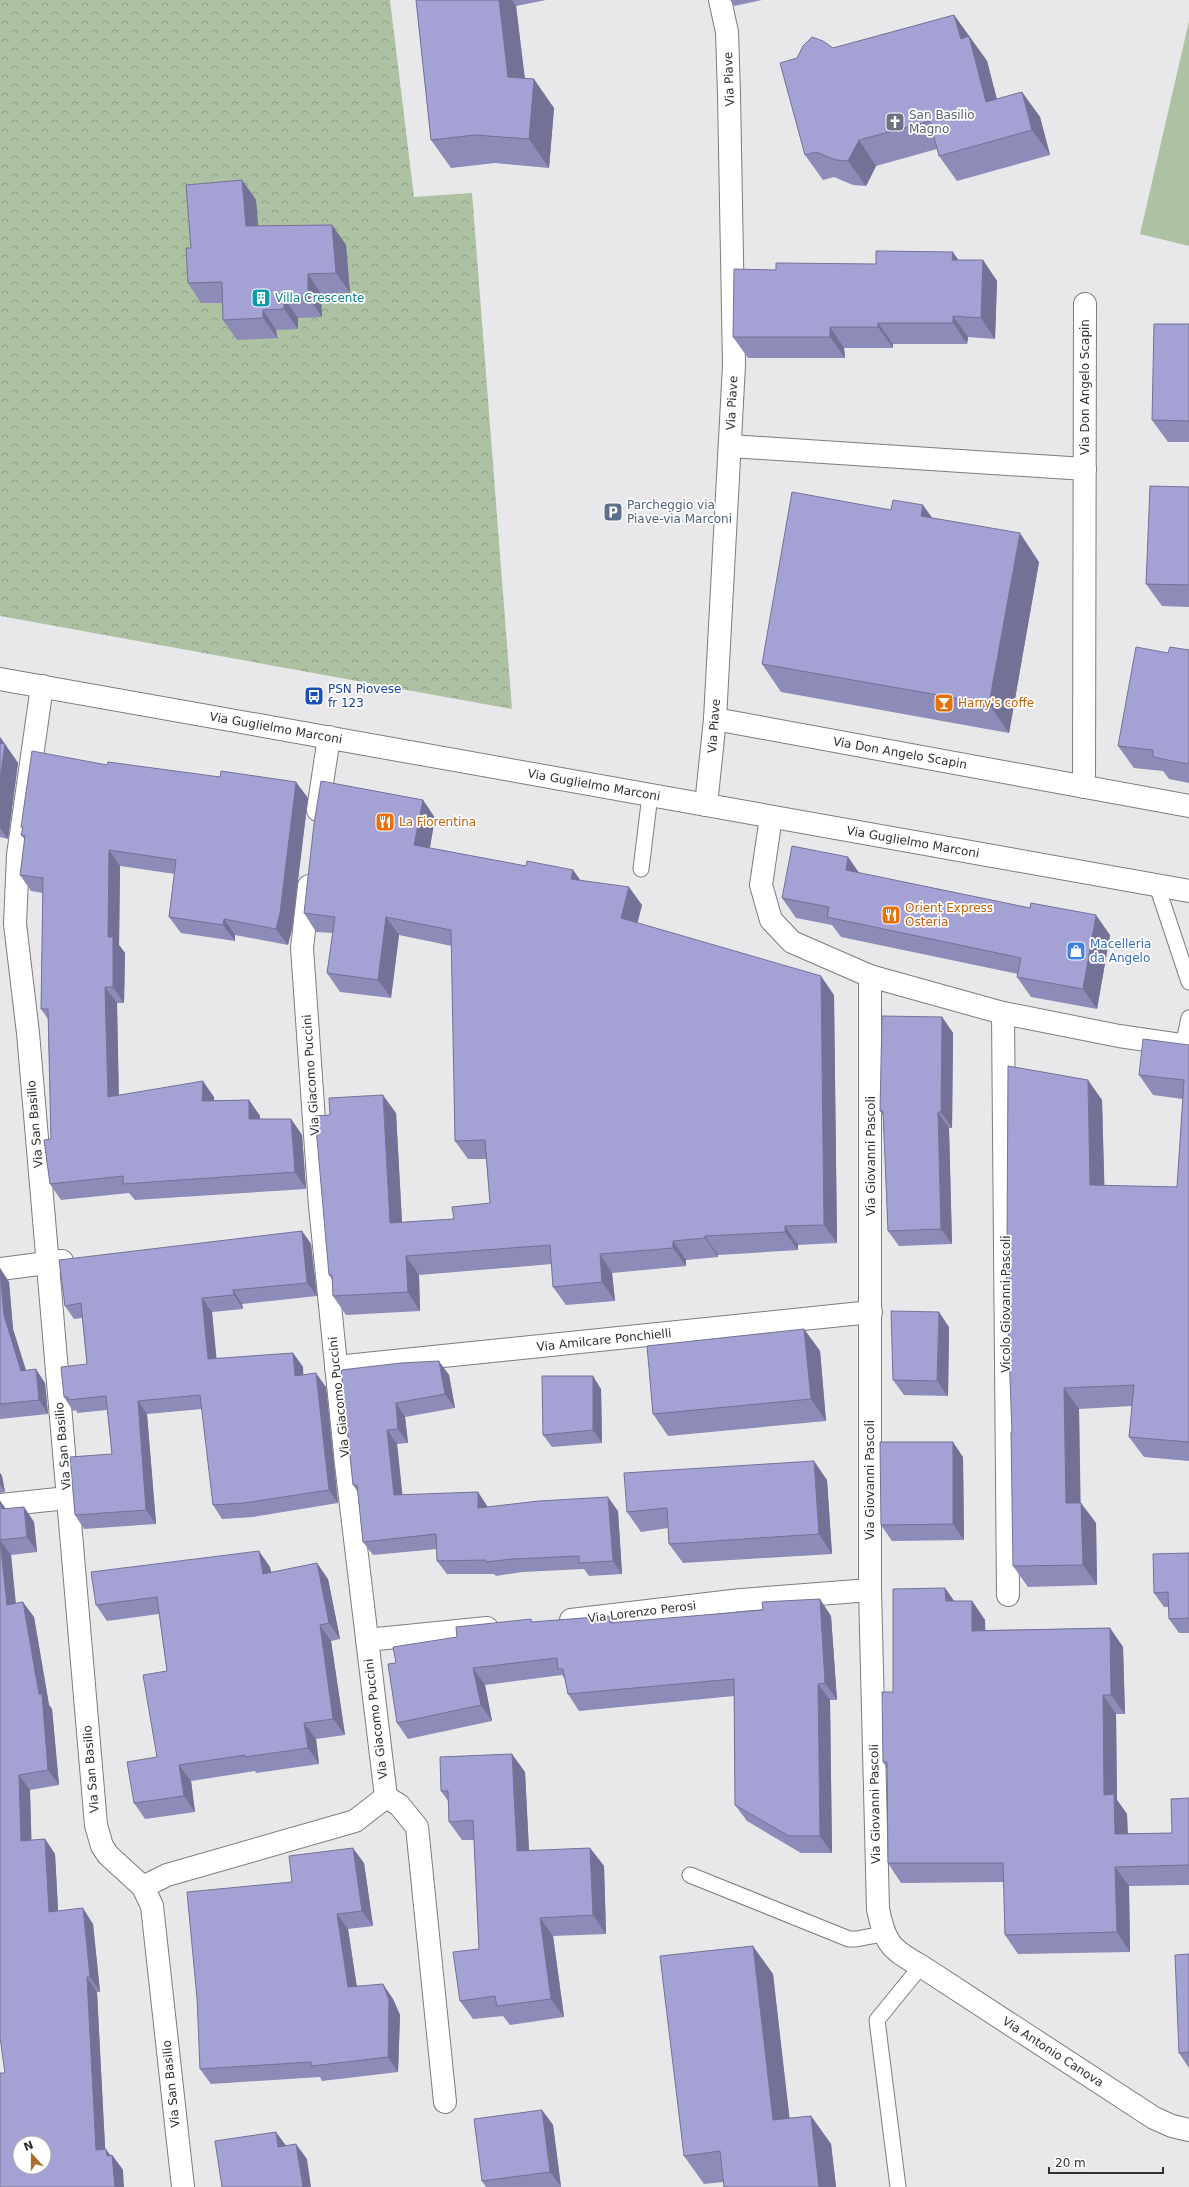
<svg xmlns="http://www.w3.org/2000/svg" width="1189" height="2187" viewBox="0 0 1189 2187" font-family="'DejaVu Sans',sans-serif">
<style>
.forest{fill:url(#forest-crowns)}
.garden{fill:#adc2a3}
.lines{fill:none;stroke-linecap:round;stroke-linejoin:round}
.lane-casing{stroke:#7c7c7f;stroke-width:17}
.street-casing{stroke:#7c7c7f;stroke-width:24}
.primary-casing{stroke:#7c7c7f;stroke-width:24}
.lane{stroke:#fff;stroke-width:15}
.street{stroke:#fff;stroke-width:22}
.primary{stroke:#fff;stroke-width:22}
.wall{fill:#8d8bb7}
.shaded-wall{fill:#737195}
.building{fill:#a4a2d5;stroke:#737195;fill-rule:evenodd}
.labels{text-anchor:middle;stroke-width:3.5;stroke-linejoin:round;paint-order:stroke}
.street-label{font-size:12px;fill:#303032;stroke:#fff}
.worship-label{font-size:12px;fill:#5b616d;stroke:#fff;text-anchor:start}
.culture-label{font-size:12px;fill:#0d838f;stroke:#fff;text-anchor:start}
.service-label{font-size:12px;fill:#4e5e75;stroke:#fff;text-anchor:start}
.transit-label{font-size:12px;fill:#164399;stroke:#fff;text-anchor:start}
.food-label{font-size:12px;fill:#c56008;stroke:#fff;text-anchor:start}
.shop-label{font-size:12px;fill:#366cbe;stroke:#fff;text-anchor:start}
</style>
<defs>
<pattern id="forest-crowns" width="20" height="18" patternUnits="userSpaceOnUse"><rect width="20" height="18" fill="#adc2a3"/><path d="M2 6a3 3 0 1 1 6 0M12 15a3 3 0 1 1 6 0" fill="none" stroke="#8d9e85"/></pattern>
</defs>
<rect width="100%" height="100%" fill="#e8e8eb"/>
<path class="forest" d="M0,0H390L414,197L472,193L512,709L0,616Z"/>
<path class="garden" d="M1189,21V246L1140,234Z"/>
<g class="lines">
<defs>
<g id="lane">
<path d="M641,869L650,795"/>
<path d="M1157,886L1189,982"/>
<path d="M1183,1046L1189,1018"/>
<path d="M690,1875L849,1939H856L883,1934"/>
<path d="M898,2187L877,2020L921,1966"/>
</g>
<g id="street">
<path d="M730,446L1085,469"/>
<path d="M42,686L18,855L15,924L28,1033L96,1825L102,1846L108,1855L143,1887L152,1906L183,2187"/>
<path d="M715,719L1189,806"/>
<path d="M1084,787L1085,304"/>
<path d="M706,805L715,719L734,365L729,94L727,32L720,0"/>
<path d="M318,810L329,737"/>
<path d="M771,817L761,885L771,920L792,942L870,976L1003,1013L1119,1036L1189,1046"/>
<path d="M870,976V1590L878,1909C885,1943 890,1949 921,1966L1154,2118L1172,2126L1189,2130"/>
<path d="M1003,1013L1008,1595"/>
<path d="M0,1269L62,1261"/>
<path d="M336,1367L871,1312"/>
<path d="M0,1505L67,1498"/>
<path d="M571,1620L741,1600L870,1590"/>
<path d="M367,1640L487,1628"/>
<path d="M386,1797L399,1805L417,1827L445,2102"/>
<path d="M143,1887L167,1875L355,1821L386,1797L346,1464L320,1206L302,948L309,886"/>
</g>
<path id="primary" d="M0,679L1189,891"/>
</defs>
<use href="#lane" class="lane-casing"/>
<use href="#street" class="street-casing"/>
<use href="#primary" class="primary-casing"/>
<use href="#lane" class="lane"/>
<use href="#street" class="street"/>
<use href="#primary" class="primary"/>
</g>
<g class="wall">
<path d="M416,0H546L516,6L525,79L554,108L549,168L495,163L451,168L431,140Z"/>
<path d="M730,0H762L734,6Z"/>
<path d="M954,15L987,61L997,99L1022,92L1040,117L1050,155L957,181L939,156L937,149L876,166L866,186L853,185L834,177L823,180L805,155L833,48Z"/>
<path d="M242,180L256,200L258,226L332,225L346,245L350,293L321,294L322,317L298,318V329L276,330L277,338L237,340L223,320L222,303H201L188,283L191,248Z"/>
<path d="M958,260H983L997,281L995,339L968,337L967,344H893V348H844L845,358H748L733,337L776,270L876,264Z"/>
<path d="M1189,324V442H1168L1152,420Z"/>
<path d="M1189,487V607L1162,606L1146,584Z"/>
<path d="M932,518L1039,562L1009,733L781,692L762,664Z"/>
<path d="M1189,650V783L1169,779L1163,771L1134,768L1118,746L1168,653Z"/>
<path d="M0,737L18,763L8,839L0,837Z"/>
<path d="M107,765L308,798L292,929L288,945L235,935V941L181,933L169,917L175,874L120,866L119,945L125,953L124,1003H117L119,1096L214,1097V1100H249L260,1116V1119H291L302,1135L306,1189L135,1200L129,1193L61,1200L50,1184L51,1139L48,1019L41,1009L43,893L31,891L20,875L25,840L21,835L23,829L21,827Z"/>
<path d="M423,800L435,818L430,848L526,866L573,870L580,880L642,905L637,923L834,995L837,1243L798,1245V1250L718,1255V1257L686,1260V1266L612,1273L615,1301L566,1305L553,1287L552,1264L419,1275L420,1311L346,1315L333,1296V1281L329,1275L396,1113L402,1222L454,1219L490,1203L486,1159H468L455,1141L452,946L399,935L391,998L340,992L327,973L333,933L316,932L304,913Z"/>
<path d="M848,857L859,873L1110,935L1097,1009L1031,997L1017,977L1018,974L841,937L832,925L796,918L782,898Z"/>
<path d="M942,1017L953,1033L952,1128H949L952,1244L899,1246L888,1231L884,1116L880,1111Z"/>
<path d="M1189,1045V1461L1144,1457L1129,1437L1132,1406L1079,1409L1080,1503L1096,1523L1097,1585L1028,1587L1013,1566L1012,1432L1007,1246L1102,1100L1104,1186L1177,1187L1183,1099L1153,1095L1139,1075Z"/>
<path d="M302,1231L311,1244L317,1296L242,1304L243,1309L212,1312L216,1359L293,1353L303,1367V1375L326,1387L338,1503L253,1517L222,1519L213,1505L202,1409L147,1414L156,1524L84,1529L75,1515L112,1454L107,1410L77,1413L76,1410L73,1411L64,1397L87,1364L82,1318L74,1319L65,1306Z"/>
<path d="M0,1268L9,1282L13,1329L26,1370L45,1383L48,1414L0,1419Z"/>
<path d="M949,1327L948,1396L904,1395L893,1380Z"/>
<path d="M804,1329L820,1351L826,1421L668,1436L653,1414Z"/>
<path d="M341,1370L449,1375L455,1408L405,1417L408,1443L397,1444L402,1495L478,1492L487,1506V1507L618,1511L622,1574L589,1576L584,1569L522,1572L496,1576L494,1574H447L437,1561V1549L373,1555L363,1542L358,1492L353,1485Z"/>
<path d="M601,1389L602,1443L552,1447L543,1435Z"/>
<path d="M963,1457L964,1540L892,1541L881,1525Z"/>
<path d="M0,1473L2,1476L5,1492L0,1493Z"/>
<path d="M827,1480L832,1554L683,1563L669,1544L668,1528L641,1532L627,1512Z"/>
<path d="M0,1501L6,1509L24,1507L34,1522L37,1552L11,1555L16,1603L34,1617L49,1705L52,1709L59,1785L30,1790L31,1840L45,1839L55,1854L58,1911L93,1924L100,1992H97L105,2149L110,2155H112L123,2170L5,2073Z"/>
<path d="M1189,1553V1633H1179L1169,1619L1168,1607H1164L1154,1593Z"/>
<path d="M270,1567L271,1572L328,1579L340,1639L331,1641L345,1735L316,1739L319,1764L256,1773L255,1771L191,1781L195,1812L145,1819L134,1803L157,1757L167,1671L159,1614L107,1621L96,1605Z"/>
<path d="M945,1588L954,1601H972L985,1620V1630L1110,1628L1123,1647L1125,1714H1116L1117,1800L1127,1814L1128,1833H1172L1189,1798V1885L1129,1886L1130,1952L1018,1954L1005,1935L1004,1882L901,1883L888,1863L887,1769L883,1762L893,1692Z"/>
<path d="M609,1616L613,1622L831,1616L837,1700H830L832,1853H801L747,1821L735,1805L734,1696L579,1711L568,1694L565,1679L562,1675L485,1685L492,1721L408,1739L397,1723L457,1637L533,1622Z"/>
<path d="M525,1772L529,1851L590,1848L604,1866L606,1934L553,1936L564,2017L510,2025L503,2016L473,2019L460,2001L479,1949L474,1840H462L449,1822L448,1801L441,1791Z"/>
<path d="M364,1863L373,1926L348,1929L357,1987L393,1999L400,2015L398,2072L322,2081L320,2077L211,2084L200,2069L292,1882Z"/>
<path d="M1189,1954V2068L1179,2053Z"/>
<path d="M773,1974L789,2118L811,2116L831,2144L836,2187H724V2182L704,2184L684,2156Z"/>
<path d="M542,2110L553,2125L561,2187H486L482,2181Z"/>
</g>
<g class="shaded-wall">
<path d="M499,0H512L516,6L528,106L508,77Z"/>
<path d="M954,15L987,61L1004,128L986,102L961,39Z"/>
<path d="M534,79L554,108L549,168L529,139Z"/>
<path d="M1022,92L1040,117L1050,155L1032,130Z"/>
<path d="M859,140L876,166L866,186L848,161Z"/>
<path d="M242,180L256,200L260,246L246,226Z"/>
<path d="M332,225L346,245L350,293L336,273Z"/>
<path d="M953,252L967,273L952,260Z"/>
<path d="M983,260L997,281L995,339L981,318Z"/>
<path d="M308,274L321,294L322,317L308,297Z"/>
<path d="M284,298L298,318V329L284,309Z"/>
<path d="M263,310L276,330L277,338L263,318Z"/>
<path d="M953,316L968,337L967,344L953,323Z"/>
<path d="M878,323L893,344V348L878,327Z"/>
<path d="M830,327L844,348L845,358L830,337Z"/>
<path d="M923,505L943,533L921,516Z"/>
<path d="M1020,533L1039,562L1009,733L989,704Z"/>
<path d="M0,737L18,763L8,839L0,828Z"/>
<path d="M296,782L308,798L292,929L288,945L276,929Z"/>
<path d="M423,800L435,818L427,863L414,845Z"/>
<path d="M109,850L120,866L119,945L125,953L124,1003L113,987L108,937Z"/>
<path d="M848,857L862,877L846,870Z"/>
<path d="M573,870L586,888L571,879Z"/>
<path d="M629,887L642,905L634,937L621,918Z"/>
<path d="M1096,915L1110,935L1097,1009L1083,989Z"/>
<path d="M386,917L399,935L391,998L378,980Z"/>
<path d="M224,919L235,935V941L223,925Z"/>
<path d="M821,976L834,995L837,1243L824,1225Z"/>
<path d="M105,987L117,1003L119,1114L108,1097Z"/>
<path d="M942,1017L953,1033L952,1128L941,1112Z"/>
<path d="M1088,1080L1102,1100L1105,1206L1090,1185Z"/>
<path d="M203,1081L214,1097V1117L202,1101Z"/>
<path d="M383,1095L396,1113L403,1241L390,1223Z"/>
<path d="M249,1100L260,1116V1136L249,1119Z"/>
<path d="M938,1112L949,1128L952,1244L941,1229Z"/>
<path d="M291,1119L302,1135L306,1189L295,1172Z"/>
<path d="M785,1226L798,1245V1250L785,1232Z"/>
<path d="M302,1231L311,1244L317,1296L307,1283Z"/>
<path d="M705,1236L718,1255V1257L705,1238Z"/>
<path d="M673,1241L686,1260V1266L673,1248Z"/>
<path d="M600,1254L612,1273L615,1301L602,1282Z"/>
<path d="M406,1256L419,1275L420,1311L408,1292Z"/>
<path d="M0,1268L9,1282L13,1329L30,1384L21,1371L4,1315Z"/>
<path d="M233,1290L242,1304L243,1309L234,1295Z"/>
<path d="M202,1298L212,1312L218,1373L208,1359Z"/>
<path d="M939,1312L949,1327L948,1396L937,1381Z"/>
<path d="M804,1329L820,1351L826,1421L811,1399Z"/>
<path d="M293,1353L303,1367L304,1389L295,1376Z"/>
<path d="M439,1361L449,1375L455,1408L445,1394Z"/>
<path d="M36,1369L45,1383L48,1414L39,1400Z"/>
<path d="M316,1373L326,1387L338,1503L329,1490Z"/>
<path d="M593,1376L601,1389L602,1443L593,1430Z"/>
<path d="M1064,1388L1079,1409L1081,1523L1066,1503Z"/>
<path d="M138,1401L147,1414L156,1524L146,1510Z"/>
<path d="M396,1403L405,1417L408,1443L398,1429Z"/>
<path d="M387,1430L397,1444L404,1509L394,1495Z"/>
<path d="M953,1442L963,1457L964,1540L953,1524Z"/>
<path d="M814,1461L827,1480L832,1554L819,1534Z"/>
<path d="M0,1473L2,1476L5,1492L0,1484Z"/>
<path d="M478,1492L487,1506L488,1522L478,1508Z"/>
<path d="M608,1497L618,1511L622,1574L613,1561Z"/>
<path d="M0,1501L11,1516L2,1509Z"/>
<path d="M1081,1503L1096,1523L1097,1585L1083,1565Z"/>
<path d="M24,1507L34,1522L37,1552L27,1537Z"/>
<path d="M0,1540L11,1555L17,1620L7,1605Z"/>
<path d="M259,1551L270,1567L275,1590L263,1574Z"/>
<path d="M317,1563L328,1579L340,1639L329,1623Z"/>
<path d="M945,1588L959,1608L946,1601Z"/>
<path d="M820,1599L831,1616L837,1700L825,1683Z"/>
<path d="M972,1601L985,1620L986,1650L972,1631Z"/>
<path d="M23,1602L34,1617L49,1705L52,1709L59,1785L48,1770L39,1694Z"/>
<path d="M609,1616L620,1633L610,1623Z"/>
<path d="M320,1625L331,1641L345,1735L333,1719Z"/>
<path d="M1110,1628L1123,1647L1125,1714L1111,1695Z"/>
<path d="M473,1668L485,1685L492,1721L481,1705Z"/>
<path d="M818,1684L830,1700L832,1853L820,1836Z"/>
<path d="M1103,1695L1116,1714L1117,1800L1127,1814L1128,1853L1115,1834L1104,1795Z"/>
<path d="M304,1723L316,1739L319,1764L308,1748Z"/>
<path d="M512,1754L525,1772L530,1870L517,1851Z"/>
<path d="M179,1765L191,1781L195,1812L184,1796Z"/>
<path d="M19,1775L30,1790L32,1856L21,1841Z"/>
<path d="M45,1839L55,1854L59,1927L49,1912Z"/>
<path d="M353,1848L364,1863L373,1926L362,1911Z"/>
<path d="M590,1848L604,1866L606,1934L593,1915Z"/>
<path d="M1115,1867L1129,1886L1130,1952L1117,1932Z"/>
<path d="M83,1908L93,1924L100,1992L90,1977Z"/>
<path d="M337,1914L348,1929L359,2002L348,1987Z"/>
<path d="M540,1918L553,1936L564,2017L551,1999Z"/>
<path d="M753,1946L773,1974L793,2148L773,2120Z"/>
<path d="M87,1977L97,1992L106,2165L96,2150Z"/>
<path d="M383,1984L393,1999L400,2015L398,2072L388,2057Z"/>
<path d="M542,2110L553,2125L561,2187L550,2172Z"/>
<path d="M811,2116L831,2144L836,2187H819Z"/>
<path d="M276,2132L287,2147H278Z"/>
<path d="M296,2144L307,2159L311,2187H303Z"/>
<path d="M106,2149L112,2158V2155L123,2170L124,2187H115L107,2156Z"/>
</g>
<g class="building">
<path d="M416,0H499L508,77L534,79L529,139L475,135L431,140Z"/>
<path d="M954,15L961,39L969,36L986,102L1022,92L1032,130L939,156L930,121L859,140L848,161L836,160L816,152L805,155L780,63L797,58L803,46L812,37L823,41L833,48Z"/>
<path d="M242,180L246,226L332,225L336,273L308,274V297L284,298V309L263,310V318L223,320L222,282L188,283L186,248H191L186,185Z"/>
<path d="M876,251L953,252L952,260H983L981,318L953,316V323H878V327H830V337H733L734,269L776,270V263L876,264Z"/>
<path d="M1154,324H1189V421L1152,420Z"/>
<path d="M1150,486L1189,487V585L1146,584Z"/>
<path d="M792,492L891,510L893,500L923,505L921,516L1020,533L989,704L762,664Z"/>
<path d="M1136,647L1168,653L1170,647L1189,650V761L1187,764L1153,757V750L1118,746Z"/>
<path d="M0,743L5,744L0,780Z"/>
<path d="M32,751L107,765L108,762L220,777L221,771L296,782L280,913L276,929L224,919L223,925L169,917L176,860L109,850L108,937H113V987H105L108,1097L203,1081L202,1101L249,1100V1119H291L295,1172L123,1184V1176L50,1184L44,1140L51,1139L48,1009H41L43,878L20,875L25,836L21,835L23,827H21Z"/>
<path d="M321,781L423,800L414,845L526,866L527,861L573,870L571,879L629,887L621,918L821,976L824,1225L785,1226V1232L705,1236V1238L673,1241V1248L600,1254L602,1282L553,1287L550,1245L406,1256L408,1292L333,1296L332,1275H329L315,1116L330,1115L329,1098L383,1095L390,1223L454,1219L452,1207L490,1203L485,1140L455,1141L451,930L386,917L378,980L327,973L335,917L304,913L314,824Z"/>
<path d="M792,846L848,857L846,870L1030,908L1031,903L1096,915L1083,989L1017,977L1021,958L827,917L829,907L782,898Z"/>
<path d="M882,1016L942,1017L941,1112H938L941,1229L888,1231L883,1111H880Z"/>
<path d="M1143,1039L1189,1045V1442L1129,1437L1134,1385L1064,1388L1066,1503H1081L1083,1565L1013,1566L1011,1432H1012L1005,1246H1007L1008,1066L1088,1080L1090,1185L1177,1187L1184,1080L1139,1075Z"/>
<path d="M302,1231L307,1283L233,1290L234,1295L202,1298L208,1359L293,1353L295,1376L316,1373L329,1490L244,1503L213,1505L200,1395L138,1401L146,1510L75,1515L70,1457L112,1454L106,1396L68,1400V1397H64L61,1367L87,1364L81,1303L65,1306L59,1260Z"/>
<path d="M0,1271L4,1315L21,1371L36,1369L39,1400L0,1404Z"/>
<path d="M891,1311L939,1312L937,1381L893,1380Z"/>
<path d="M804,1329L811,1399L653,1414L647,1346Z"/>
<path d="M439,1361L445,1394L396,1403L398,1429L387,1430L394,1495L478,1492V1508L539,1501L608,1497L613,1561L579,1563V1556L512,1559L486,1562V1560L437,1561L436,1534L363,1542L357,1485H353L341,1370L401,1363Z"/>
<path d="M542,1376H593V1430L543,1435Z"/>
<path d="M880,1442H953V1524L881,1525Z"/>
<path d="M814,1461L819,1534L669,1544L667,1508L627,1512L624,1473Z"/>
<path d="M0,1501L2,1509L24,1507L27,1537L0,1540L7,1605L23,1602L39,1694H42L48,1770L19,1775L21,1841L45,1839L49,1912L83,1908L90,1977H87L96,2150L106,2149L107,2156L112,2155L115,2187H0V2073H5L0,2037ZM20,2143H44V2167H20Z"/>
<path d="M259,1551L263,1574L317,1563L329,1623L320,1625L333,1719L304,1723L308,1748L245,1757V1755L179,1765L184,1796L134,1803L127,1762L157,1757L143,1675L167,1671L157,1597L96,1605L91,1572Z"/>
<path d="M1189,1553V1618L1169,1619L1168,1592L1154,1593L1153,1554Z"/>
<path d="M945,1588L946,1601H972V1631L1110,1628L1111,1695H1103L1104,1795L1114,1794L1115,1834L1172,1833L1171,1799L1189,1798V1865L1115,1867L1117,1932L1005,1935L1003,1863H888L887,1762H883L882,1692H893V1589Z"/>
<path d="M820,1599L825,1683L818,1684L820,1836H789L735,1805L734,1679L568,1694L563,1669H558L557,1658L473,1668L481,1705L397,1723L388,1664L396,1663L393,1647L457,1637L456,1627L531,1619L532,1622L609,1616L610,1623L763,1610L762,1602Z"/>
<path d="M512,1754L517,1851L590,1848L593,1915L540,1918L551,1999L497,2006L495,1996L460,2001L453,1952L479,1949L473,1820L449,1822L448,1791H441L440,1757Z"/>
<path d="M353,1848L362,1911L337,1914L348,1987L383,1984L389,2000L388,2057L312,2066L311,2062L200,2069L197,1998L187,1892L292,1882L289,1856Z"/>
<path d="M753,1946L773,2120L811,2116L819,2187H724L720,2151L684,2156L660,1956Z"/>
<path d="M1189,1954V2052L1179,2053L1175,1955Z"/>
<path d="M542,2110L550,2172L482,2181L474,2119Z"/>
<path d="M276,2132L278,2147L296,2144L303,2187H222L215,2141Z"/>
</g>
<defs>
<symbol id="church-square" viewBox="-11 -11 22 22"><rect x="-9" y="-9" width="18" height="18" rx="4" fill="#6b7280" stroke="#fff"/><path d="M-1.2-6h2.4v3.5h3.3v2.4h-3.3V6h-2.4V-.1h-3.3v-2.4h3.3Z" fill="#fff"/></symbol>
<symbol id="building-square" viewBox="-11 -11 22 22"><rect x="-9" y="-9" width="18" height="18" rx="4" fill="#0f9aa8" stroke="#fff"/><path d="M-4-6H4V6H1V3H-1V6H-4ZM-2.5-4.3h1.7v1.8h-1.7ZM.8-4.3h1.7v1.8H.8ZM-2.5-1h1.7V.8h-1.7ZM.8-1h1.7V.8H.8Z" fill="#fff"/></symbol>
<symbol id="parking-square" viewBox="-11 -11 22 22"><rect x="-9" y="-9" width="18" height="18" rx="4" fill="#5c6f8a" stroke="#fff"/><path d="M-3.5-5.5H1a3.5 3.5 0 0 1 0 7H-1V5.5H-3.5ZM-1-3.4V-.6H.8a1.4 1.4 0 0 0 0-2.8Z" fill="#fff"/></symbol>
<symbol id="bus-square" viewBox="-11 -11 22 22"><rect x="-9" y="-9" width="18" height="18" rx="4" fill="#1a4fb4" stroke="#fff"/><path d="M-5-6H5V4H4V6H2V4H-2V6H-4V4H-5ZM-3.5-4V0h7V-4ZM-3.5 1.2v1.5H-2V1.2ZM2 1.2v1.5H3.5V1.2Z" fill="#fff"/></symbol>
<symbol id="bar-square" viewBox="-11 -11 22 22"><rect x="-9" y="-9" width="18" height="18" rx="4" fill="#e8710a" stroke="#fff"/><path d="M-6-5H6L.8 .8V4.5H3.5V6h-7V4.5H-.8V.8Z" fill="#fff"/></symbol>
<symbol id="restaurant-square" viewBox="-11 -11 22 22"><rect x="-9" y="-9" width="18" height="18" rx="4" fill="#e8710a" stroke="#fff"/><path d="M-5-6h1v4h1v-4h1v4h1v-4h1v5L-1.5 .5V6h-2V.5L-5-1ZM5-6V6H3V1.5H1.5Q1.5-4 5-6Z" fill="#fff"/></symbol>
<symbol id="shop-square" viewBox="-11 -11 22 22"><rect x="-9" y="-9" width="18" height="18" rx="4" fill="#3f7fe0" stroke="#fff"/><path d="M-5-2.5h2.3a2.7 3.5 0 0 1 5.4 0H5L5.5 6h-11ZM-1.5-2.5h3a1.5 2.3 0 0 0-3 0Z" fill="#fff"/></symbol>
</defs>
<g fill-rule="evenodd">
<use href="#church-square" x="884" y="111" width="22" height="22"/>
<use href="#building-square" x="250" y="287" width="22" height="22"/>
<use href="#parking-square" x="602" y="501" width="22" height="22"/>
<use href="#bus-square" x="303" y="685" width="22" height="22"/>
<use href="#bar-square" x="933" y="692" width="22" height="22"/>
<use href="#restaurant-square" x="374" y="811" width="22" height="22"/>
<use href="#restaurant-square" x="880" y="904" width="22" height="22"/>
<use href="#shop-square" x="1065" y="940" width="22" height="22"/>
</g>
<g class="labels">
<g class="street-label">
<text transform="translate(729 79) rotate(-92)" y="4">Via Piave</text>
<text transform="translate(1085 387) rotate(-90)" y="4">Via Don Angelo Scapin</text>
<text transform="translate(732 403) rotate(-87)" y="4">Via Piave</text>
<text transform="translate(714 726) rotate(-86)" y="4">Via Piave</text>
<text transform="translate(276 728) rotate(10)" y="4">Via Guglielmo Marconi</text>
<text transform="translate(900 753) rotate(10)" y="4">Via Don Angelo Scapin</text>
<text transform="translate(594 785) rotate(10)" y="4">Via Guglielmo Marconi</text>
<text transform="translate(913 842) rotate(10)" y="4">Via Guglielmo Marconi</text>
<text transform="translate(311 1075) rotate(-94)" y="4">Via Giacomo Puccini</text>
<text transform="translate(35 1124) rotate(-95)" y="4">Via San Basilio</text>
<text transform="translate(871 1156) rotate(-90)" y="4">Via Giovanni Pascoli</text>
<text transform="translate(1006 1304) rotate(-90)" y="4">Vicolo Giovanni Pascoli</text>
<text transform="translate(604 1340) rotate(-6)" y="4">Via Amilcare Ponchielli</text>
<text transform="translate(339 1397) rotate(-96)" y="4">Via Giacomo Puccini</text>
<text transform="translate(63 1446) rotate(-95)" y="4">Via San Basilio</text>
<text transform="translate(870 1480) rotate(-90)" y="4">Via Giovanni Pascoli</text>
<text transform="translate(642 1612) rotate(-7)" y="4">Via Lorenzo Perosi</text>
<text transform="translate(376 1719) rotate(-97)" y="4">Via Giacomo Puccini</text>
<text transform="translate(91 1769) rotate(-95)" y="4">Via San Basilio</text>
<text transform="translate(875 1804) rotate(-91)" y="4">Via Giovanni Pascoli</text>
<text transform="translate(1053 2052) rotate(33)" y="4">Via Antonio Canova</text>
<text transform="translate(171 2084) rotate(-96)" y="4">Via San Basilio</text>
</g>
<g class="worship-label">
<text x="909" y="119">San Basilio<tspan x="909" dy="14">Magno</tspan></text>
</g>
<g class="culture-label">
<text x="275" y="302">Villa Crescente</text>
</g>
<g class="service-label">
<text x="627" y="509">Parcheggio via<tspan x="627" dy="14">Piave-via Marconi</tspan></text>
</g>
<g class="transit-label">
<text x="328" y="693">PSN Piovese<tspan x="328" dy="14">fr 123</tspan></text>
</g>
<g class="food-label">
<text x="958" y="707">Harry's coffe</text>
<text x="399" y="826">La Fiorentina</text>
<text x="905" y="912">Orient Express<tspan x="905" dy="14">Osteria</tspan></text>
</g>
<g class="shop-label">
<text x="1090" y="948">Macelleria<tspan x="1090" dy="14">da Angelo</tspan></text>
</g>
</g>
<g transform="translate(32 2155) rotate(339)"><circle r="19" fill="#ffffff" stroke="#acacad"/>
<path d="M0-3L7 15L0 10L-7 15Z" fill="#a96d2f"/>
<text y="-6" font-size="11" font-weight="bold" text-anchor="middle" fill="#303032">N</text>
</g>
<path d="M1049 2167v6h114v-6" fill="none" stroke="#303032" stroke-width="2"/>
<text x="1055" y="2167" font-size="12" fill="#303032" stroke="#ffffff" stroke-width="3" paint-order="stroke">20 m</text>
</svg>
